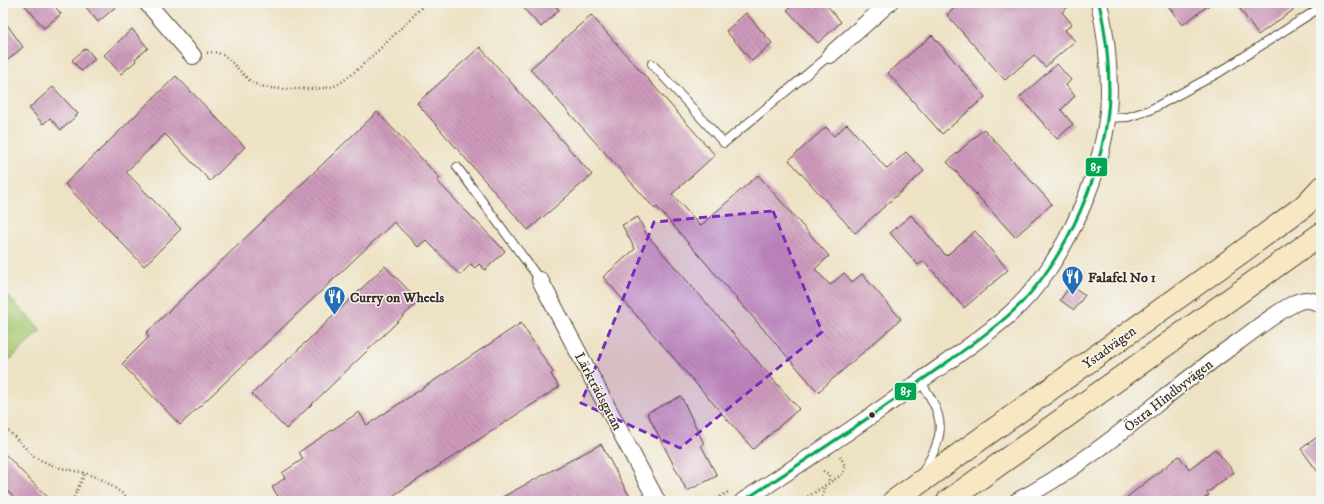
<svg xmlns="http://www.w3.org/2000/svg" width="1324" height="504" viewBox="0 0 1324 504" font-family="'IM FELL DW Pica',serif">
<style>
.garden{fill:#a6c871;stroke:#707948}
.building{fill:url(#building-back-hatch)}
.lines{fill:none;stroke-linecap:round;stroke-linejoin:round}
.lane-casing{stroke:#564637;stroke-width:10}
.street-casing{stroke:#564637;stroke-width:18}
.secondary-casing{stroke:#564637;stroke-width:24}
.path{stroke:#564637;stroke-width:2.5;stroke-dasharray:1 3;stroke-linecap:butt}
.lane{stroke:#fff;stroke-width:8}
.street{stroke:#fff;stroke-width:16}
.secondary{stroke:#f7e8c3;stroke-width:22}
.bus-1-casing{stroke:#f6f6f2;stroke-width:6}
.bus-1{stroke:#00a651;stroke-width:3}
.marked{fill:#7b2cbf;fill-opacity:0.2;stroke:#7b2cbf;stroke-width:3;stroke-dasharray:8 5;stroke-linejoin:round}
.bus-dot{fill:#3b2a1e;stroke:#f6f6f2;stroke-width:1.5}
.labels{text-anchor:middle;stroke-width:3;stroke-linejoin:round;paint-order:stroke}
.poi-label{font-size:14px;font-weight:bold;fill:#3b2a1e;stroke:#f6f6f2;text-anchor:start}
.street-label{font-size:14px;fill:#3b2a1e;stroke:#f6f6f2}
.line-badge{stroke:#f6f6f2;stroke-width:1.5}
.badge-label{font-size:11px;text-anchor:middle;font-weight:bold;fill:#fff}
</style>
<defs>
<pattern id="building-back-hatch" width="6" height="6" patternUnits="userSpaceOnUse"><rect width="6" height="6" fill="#ce9abc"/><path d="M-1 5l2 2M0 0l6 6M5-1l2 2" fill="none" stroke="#a87e98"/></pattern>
</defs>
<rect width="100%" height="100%" fill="#f6f6f2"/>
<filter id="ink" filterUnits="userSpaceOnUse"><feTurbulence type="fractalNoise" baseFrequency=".025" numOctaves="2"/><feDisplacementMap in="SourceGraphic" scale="8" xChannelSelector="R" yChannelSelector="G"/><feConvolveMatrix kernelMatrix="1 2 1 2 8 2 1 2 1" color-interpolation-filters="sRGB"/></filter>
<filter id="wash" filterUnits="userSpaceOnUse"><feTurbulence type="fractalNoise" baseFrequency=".012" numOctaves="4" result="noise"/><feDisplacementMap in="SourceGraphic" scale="16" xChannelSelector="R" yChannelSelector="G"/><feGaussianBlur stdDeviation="0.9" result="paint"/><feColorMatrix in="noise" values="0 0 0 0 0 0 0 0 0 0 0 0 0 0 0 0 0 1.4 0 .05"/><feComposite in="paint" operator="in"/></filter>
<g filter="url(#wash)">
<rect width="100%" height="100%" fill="#eee2c4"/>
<path class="garden" d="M3,291L41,330L10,360L3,352Z"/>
<g id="blocks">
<g class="building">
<path d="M23,3H52L61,14L44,28Z"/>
<path d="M83,3H120L98,22Z"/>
<path d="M519,3H553L559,10L541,27Z"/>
<path d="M796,3H825L841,22L818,43L787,10Z"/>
<path d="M960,3H1072L1062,12L1072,24L1065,30L1075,41L1045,67L1034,55L1005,80L947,15Z"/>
<path d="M1166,3H1212L1182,25Z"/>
<path d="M1236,3H1303L1258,35Z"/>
<path d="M746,13L772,43L752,61L726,31Z"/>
<path d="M591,15L715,155L672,194L700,226L758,175L829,256L815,269L830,285L844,273L852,282L862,274L901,319L818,392L657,207L655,209L530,69Z"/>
<path d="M3,19L23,47L3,64Z"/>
<path d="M132,29L148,48L135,59L136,61L121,74L104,55Z"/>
<path d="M932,35L985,97L942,134L888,73Z"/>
<path d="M480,47L592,175L528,230L417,103Z"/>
<path d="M86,48L95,59L81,71L72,60Z"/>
<path d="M1057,64L1071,80L1066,85L1075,96L1061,110L1073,124L1057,139L1020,97Z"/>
<path d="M176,76L245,147L210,181L165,134L126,172L181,229L144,266L65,184Z"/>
<path d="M53,87L78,114L61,130L50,118L43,124L29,108Z"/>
<path d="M377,112L440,178L437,181L505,251L485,270L479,264L475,268L471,264L460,275L426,240L418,247L394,222L180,425L122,364L149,337L146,333Z"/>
<path d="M847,124L887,169L906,152L924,171L855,233L789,160L826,127L834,136Z"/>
<path d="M984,129L1052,204L1015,237L947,162Z"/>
<path d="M911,215L946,256L975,231L1008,270L964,308L924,261L918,265L890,233Z"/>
<path d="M638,217L647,235L799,409L753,449L603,277L635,249L622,225Z"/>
<path d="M385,266L419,301L286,429L252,394Z"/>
<path d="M1071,285L1085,295L1074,310L1060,300Z"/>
<path d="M521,323L553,372L551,374L559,387L385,501H281L272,487L285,478L282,473L303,459L299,452L359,412L367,425Z"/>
<path d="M681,396L704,444L701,445L717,476L687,491L647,413Z"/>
<path d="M1321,434V476L1301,449Z"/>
<path d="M601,444L632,501H495Z"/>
<path d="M1215,449L1234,472L1207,493L1209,495L1201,501H1122L1179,456L1189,469Z"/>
<path d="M3,452L30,480L52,501H17L3,486Z"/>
</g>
</g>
</g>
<g filter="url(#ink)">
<use href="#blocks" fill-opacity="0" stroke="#564637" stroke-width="1"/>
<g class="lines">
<defs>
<g id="lane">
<path d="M652,64L724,143L830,55"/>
<path d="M1107,118L1128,117L1150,110L1220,72L1321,7"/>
<path d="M457,167L540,280"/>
<path d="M920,381C946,419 946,434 922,473"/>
</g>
<g id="street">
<path d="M147,3L193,56"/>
<path d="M830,55L889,3"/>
<path d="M540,280L657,501"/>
<path d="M743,501C800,464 857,427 912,387C945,363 980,341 1011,313C1064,266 1109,164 1109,92C1109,63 1106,32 1099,3"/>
<path d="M1017,501C1098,459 1163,394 1238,342C1256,329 1275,313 1295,303C1305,298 1312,300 1321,304"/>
</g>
<g id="secondary">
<path d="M894,501L1243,251L1304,206L1321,188"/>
<path d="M948,501L1321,234"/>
</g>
</defs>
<use href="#lane" class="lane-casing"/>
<use href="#street" class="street-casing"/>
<use href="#secondary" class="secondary-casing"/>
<g class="path">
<path d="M207,53C225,48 235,68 248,79C258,88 275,89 288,89C303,89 320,90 334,86C351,81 409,19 426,3"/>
<path d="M3,425L34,457L56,467L85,473L103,480L133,501"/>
<path d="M823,471L829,474V483"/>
<path d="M72,501L85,473"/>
<path d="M713,501L730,491"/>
<path d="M801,501L843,474L845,466L840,456"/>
<path d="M821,501L825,487"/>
</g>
<use href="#lane" class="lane"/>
<use href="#street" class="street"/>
<use href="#secondary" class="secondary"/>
<defs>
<path id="bus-1" d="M743,501C800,464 857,427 912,387C945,363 980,341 1011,313C1064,266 1109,164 1109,92C1109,63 1106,32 1099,3"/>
</defs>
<use href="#bus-1" class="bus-1-casing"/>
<use href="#bus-1" class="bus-1"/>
</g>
</g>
<path class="marked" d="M773,211L822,332L680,448L581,403L654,222Z"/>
<defs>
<symbol id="restaurant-pin" viewBox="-11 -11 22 30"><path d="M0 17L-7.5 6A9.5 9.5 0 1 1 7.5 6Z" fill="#1f6fb2" stroke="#f6f6f2"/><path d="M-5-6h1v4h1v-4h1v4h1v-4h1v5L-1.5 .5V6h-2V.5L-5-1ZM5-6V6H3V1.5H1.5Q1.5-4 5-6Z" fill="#fff"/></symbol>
</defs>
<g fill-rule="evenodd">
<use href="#restaurant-pin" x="1060" y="264" width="25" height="34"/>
<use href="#restaurant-pin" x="322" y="284" width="25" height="34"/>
</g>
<circle class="bus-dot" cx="872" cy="415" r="3.5"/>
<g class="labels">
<g class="poi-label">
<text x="1088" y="282">Falafel No 1</text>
<text x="350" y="302">Curry on Wheels</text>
</g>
<g class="street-label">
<text transform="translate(1109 347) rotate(-36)" y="5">Ystadvägen</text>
<text transform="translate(599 391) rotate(62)" y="5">Lärkträdsgatan</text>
<text transform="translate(1168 395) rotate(-38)" y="5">Östra Hindbyvägen</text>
</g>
</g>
<g class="line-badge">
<rect x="1085" y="157" width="23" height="20" rx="4" fill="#00a651"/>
<rect x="894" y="382" width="23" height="19" rx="4" fill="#00a651"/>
</g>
<g class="badge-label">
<text x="1096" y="171">85</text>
<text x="906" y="395">85</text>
</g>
<rect width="1324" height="504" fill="none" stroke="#f6f6f2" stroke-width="16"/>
</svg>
